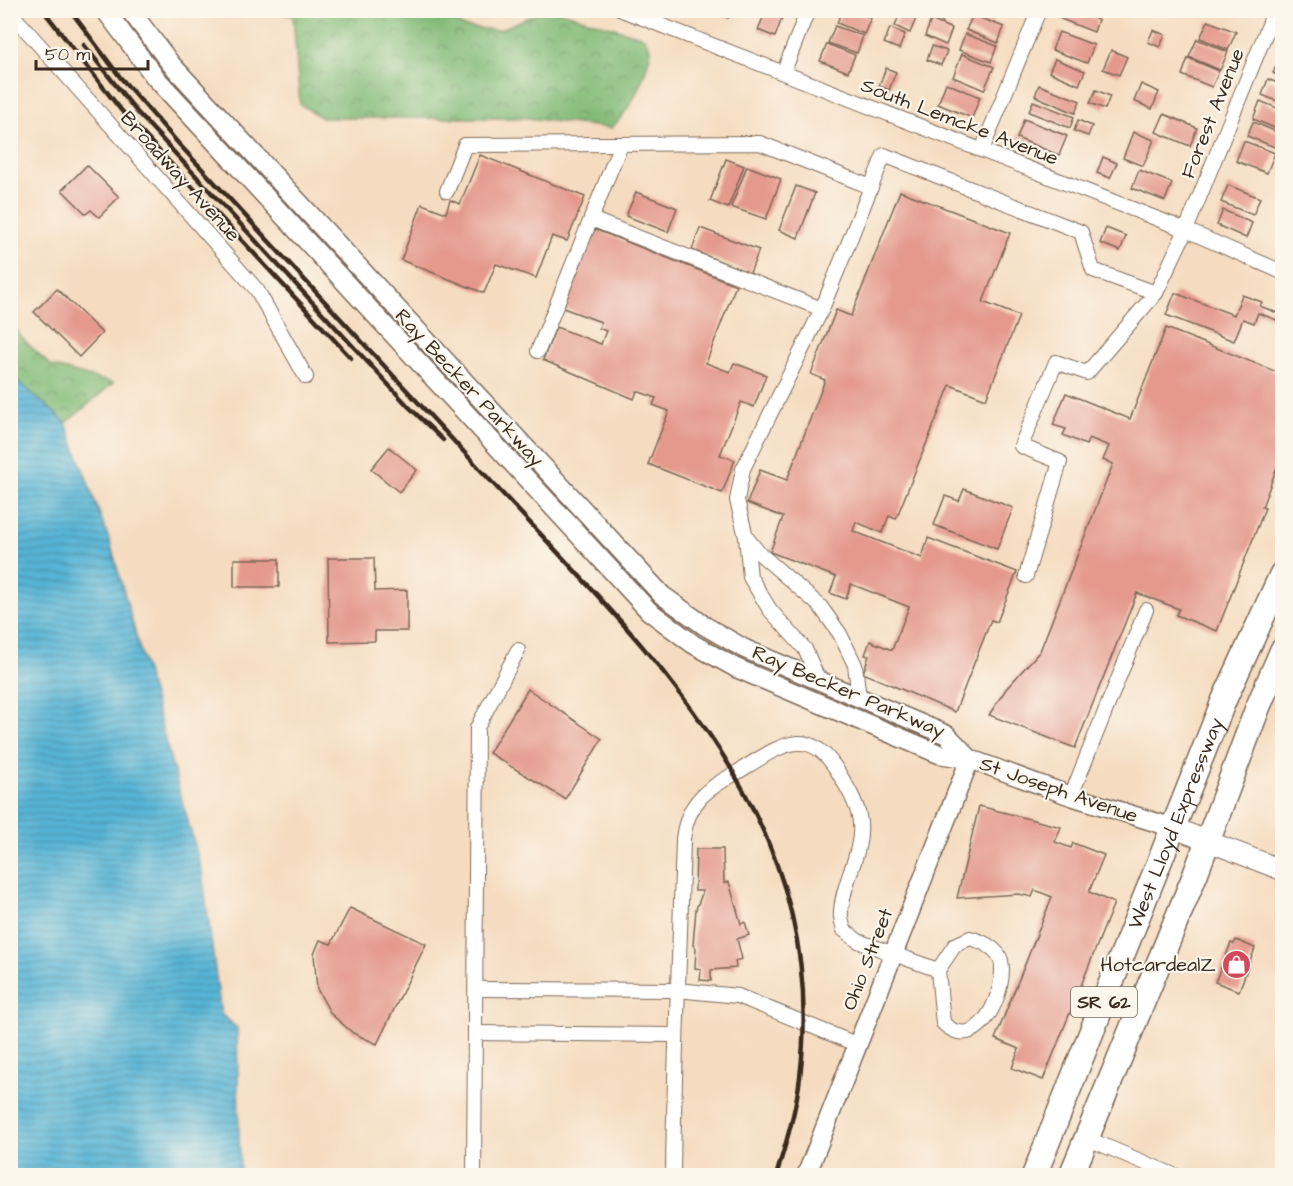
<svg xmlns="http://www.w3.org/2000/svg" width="1293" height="1186" viewBox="0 0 1293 1186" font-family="'Architects Daughter',sans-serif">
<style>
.forest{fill:url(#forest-crowns);stroke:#5f724b;stroke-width:1.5}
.water{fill:url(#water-rules);stroke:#496f7a;stroke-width:1.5}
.building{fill:#e4998c}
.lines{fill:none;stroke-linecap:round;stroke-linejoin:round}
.street-casing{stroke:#7c6857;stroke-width:16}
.secondary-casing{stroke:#7c6857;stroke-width:21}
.primary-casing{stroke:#7c6857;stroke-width:22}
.highway-casing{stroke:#7c6857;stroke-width:27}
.street{stroke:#fff;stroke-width:14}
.secondary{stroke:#fff;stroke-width:18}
.primary{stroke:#fff;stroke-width:20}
.highway{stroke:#fff;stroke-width:24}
.rail{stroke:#3b2a1e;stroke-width:4.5}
.labels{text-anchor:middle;stroke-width:4.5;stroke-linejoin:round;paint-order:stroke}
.shield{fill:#fbf7ec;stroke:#75685c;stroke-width:1.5}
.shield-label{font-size:18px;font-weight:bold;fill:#3b2a1e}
.street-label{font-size:20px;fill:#3b2a1e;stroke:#fbf7ec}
.poi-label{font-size:20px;fill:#3b2a1e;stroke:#fbf7ec;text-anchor:end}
</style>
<defs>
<pattern id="forest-crowns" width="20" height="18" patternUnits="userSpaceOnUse" patternTransform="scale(1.5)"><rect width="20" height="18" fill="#83bb78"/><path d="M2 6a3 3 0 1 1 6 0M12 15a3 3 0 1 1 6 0" fill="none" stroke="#6c9862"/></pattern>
<pattern id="water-rules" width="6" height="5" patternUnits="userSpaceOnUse" patternTransform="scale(1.5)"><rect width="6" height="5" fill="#57b4d5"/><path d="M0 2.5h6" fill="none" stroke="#4993ac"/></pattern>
</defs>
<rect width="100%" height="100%" fill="#fbf7ec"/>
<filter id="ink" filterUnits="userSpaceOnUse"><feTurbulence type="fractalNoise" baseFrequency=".0167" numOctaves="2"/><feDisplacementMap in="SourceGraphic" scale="12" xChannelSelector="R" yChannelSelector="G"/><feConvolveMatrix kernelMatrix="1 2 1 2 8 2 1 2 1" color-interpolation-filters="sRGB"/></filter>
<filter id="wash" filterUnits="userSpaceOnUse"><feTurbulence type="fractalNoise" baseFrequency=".008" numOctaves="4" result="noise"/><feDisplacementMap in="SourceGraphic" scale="24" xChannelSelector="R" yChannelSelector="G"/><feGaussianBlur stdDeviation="1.35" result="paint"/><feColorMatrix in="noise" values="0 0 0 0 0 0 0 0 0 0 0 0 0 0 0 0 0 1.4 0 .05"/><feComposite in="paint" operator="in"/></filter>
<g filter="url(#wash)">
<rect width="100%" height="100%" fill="#f5dcc0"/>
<g class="forest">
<path d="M272,11H437L464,27L499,30L543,11H558L644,37L651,50C645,78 632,109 611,128L527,118H322L300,104L293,16Z"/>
<path d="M10,320L21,337L51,366L113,383L66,423L11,375Z"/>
</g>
<path class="water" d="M11,375L66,423L110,542L202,872L221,1014L237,1028L240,1175H11Z"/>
<g id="blocks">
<g class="building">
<path d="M708,10H731L728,18Z"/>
<path d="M766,10H785L775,37L758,30Z"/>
<path d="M842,10H854L871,18L864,34L837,23Z"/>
<path d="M901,10L917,16L910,33L895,26Z"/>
<path d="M933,10H946L942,22L930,18Z"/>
<path d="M1064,10H1072L1098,20L1094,32L1061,19Z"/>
<path d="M973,15L1004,27L998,43L966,30Z"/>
<path d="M931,20L952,29L946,45L925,36Z"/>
<path d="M1208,21L1236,32L1228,50L1200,38Z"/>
<path d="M835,26L863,36L857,53L828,43Z"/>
<path d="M890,28L905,34L899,49L884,43Z"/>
<path d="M1153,30L1165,35L1160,47L1148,42Z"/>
<path d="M1059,32L1094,45L1087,63L1052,50Z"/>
<path d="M965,34L997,46L991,62L959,50Z"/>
<path d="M1197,39L1228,52L1220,70L1189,57Z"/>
<path d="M827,44L855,55L848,72L820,61Z"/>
<path d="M932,46L947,51L941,65L927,60Z"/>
<path d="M1111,50L1127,57L1119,75L1103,69Z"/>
<path d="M962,54L994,67L984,90L953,77Z"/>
<path d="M1281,55L1282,56V77L1273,73Z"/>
<path d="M1188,58L1219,71L1212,87L1182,75Z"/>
<path d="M1055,59L1085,71L1079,85L1049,72Z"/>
<path d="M886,68L896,72L889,90L879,86Z"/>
<path d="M1268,79L1282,85V103L1262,95Z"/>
<path d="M946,83L980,97L972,118L938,104Z"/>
<path d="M1141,84L1159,92L1152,109L1134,101Z"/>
<path d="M1039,85L1080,101L1075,113L1035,96Z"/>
<path d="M1096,90L1110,96L1105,109L1090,103Z"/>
<path d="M1033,101L1074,117L1070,128L1029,112Z"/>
<path d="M1260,101L1282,110V131L1253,119Z"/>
<path d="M1164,114L1197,128L1190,146L1156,132Z"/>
<path d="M1024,119L1067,136L1059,155L1017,138Z"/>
<path d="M1078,120L1092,126L1088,136L1074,131Z"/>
<path d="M1253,122L1282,134V150L1247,136Z"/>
<path d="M1133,132L1154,140L1143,166L1123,158Z"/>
<path d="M1244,141L1275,153L1267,173L1236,161Z"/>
<path d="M480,155L585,197L567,241L552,236L536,278L496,264L484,293L401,260L422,204L446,213L450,200L460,204Z"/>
<path d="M1103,157L1117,163L1110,178L1097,173Z"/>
<path d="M726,159L744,166L728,208L710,201Z"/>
<path d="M87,165L119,197L99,217L91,210L86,214L62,190Z"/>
<path d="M747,166L781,179L766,219L731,207Z"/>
<path d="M1139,170L1172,183L1165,201L1132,188Z"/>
<path d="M1228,185L1260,198L1253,215L1221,202Z"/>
<path d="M796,186L815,193L798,238L779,230Z"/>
<path d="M900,191L1010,233L983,302L1019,316L986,399L950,385L896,519L889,516L882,533L856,522L853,531L922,558L928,538L1017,572L997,622L991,620L955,712L863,673L869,656L865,655L870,641L892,650L909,607L851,584L846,599L830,593L836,577L770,552L783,517L747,503L760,470L787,480L825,380L811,374L836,310L851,316Z"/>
<path d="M636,192L677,208L668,232L626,216Z"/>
<path d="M1223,210L1252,223L1246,238L1217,225Z"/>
<path d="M700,228L759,250L750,273L692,250Z"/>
<path d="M1106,228L1126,236L1120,251L1100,243Z"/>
<path d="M594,229L736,285L706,363L730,372L734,363L766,375L754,407L741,402L720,455L735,460L722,493L648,464L669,411L653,405L656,398L637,391L634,399L543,360L556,327L601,344L606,331L599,328L601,322L563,308Z"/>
<path d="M57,289L102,333L79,357L34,312Z"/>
<path d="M1175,293L1234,315L1242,295L1262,302L1260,306L1282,315V322L1258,313L1254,323L1243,319L1234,341L1166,315Z"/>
<path d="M1166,328L1282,374V454L1262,507L1265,508L1217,631L1176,615L1179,609L1137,593L1075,748L989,715L1006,689L1040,651L1113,464L1103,460L1109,446L1089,438L1086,445L1063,435L1066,429L1053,425L1066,393L1130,419Z"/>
<path d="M389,447L417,470L399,492L371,469Z"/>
<path d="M964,489L1013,508L997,549L934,525L945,496L959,501Z"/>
<path d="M328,558H374L375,591L407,590V631H375V641L329,642Z"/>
<rect x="234" y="559" width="45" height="28"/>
<path d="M528,689L602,739L565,799L489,753Z"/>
<path d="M979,806L1061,827L1055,842L1071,848L1073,843L1104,855L1089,892L1114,903L1043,1080L1012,1068L1019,1049L995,1039L1052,897L1035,890L1032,897L1019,894L957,898Z"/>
<path d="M696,849H723L724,883L729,882L741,924L745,922L749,935L737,939L742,959L735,961L736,968L711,970V981L700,980L701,969L695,968L696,948L693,945L696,909L703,891H695Z"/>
<path d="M350,908L426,944L377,1044L353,1033L331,1014L317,989L314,954L320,940L331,944Z"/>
<path d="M1236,940L1255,948L1239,991L1215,982L1231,943L1234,944Z"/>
</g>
</g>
</g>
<g filter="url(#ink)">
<use href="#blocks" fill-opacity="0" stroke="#7c6857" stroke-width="1.5"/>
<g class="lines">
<defs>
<g id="street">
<path d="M622,10L1186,230L1282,272"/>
<path d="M10,12L257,290L306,377"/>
<path d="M784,71L808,10"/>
<path d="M982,150L1039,10"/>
<path d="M447,191L465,145L760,143L871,187L884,155L1081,232L1093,270L1156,293L1186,230L1275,10"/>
<path d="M591,219L822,309"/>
<path d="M538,351L621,144"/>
<path d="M746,537L750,577L770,610L805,649L819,681"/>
<path d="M1026,576L1060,462L1021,446L1056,362L1087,373L1156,293"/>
<path d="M859,698L855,665L840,634L820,606L759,553L746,537L737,500L743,469L822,309L871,187"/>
<path d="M1071,796L1146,610"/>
<path d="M476,989L677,990L738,996L858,1045"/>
<path d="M476,1033L674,1035"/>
<path d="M1086,1138L1176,1176"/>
<path d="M474,1176L477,728L518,650"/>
<path d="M673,1176C674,1063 680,951 683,839C688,799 708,789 741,770C784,743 811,723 841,777C849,790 859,807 860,823C863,853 842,883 841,912C840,918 843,925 844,930L858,941L938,970L943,1023C983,1061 1013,974 998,954C991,945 981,941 970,938L955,945L938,970"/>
</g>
<g id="secondary">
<path d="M105,10L155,77L649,611L693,644L736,668L939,754L970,759L1071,796L1174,828"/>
<path d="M130,10L171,64L662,595L705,626L745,649L947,735L970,759"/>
<path d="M806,1176L970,759"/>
</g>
<path id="primary" d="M1174,828L1282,870"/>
<g id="highway">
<path id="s1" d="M1034,1176L1224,700L1282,574"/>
<path d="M1071,1176L1195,875L1258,707L1282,651"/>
</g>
</defs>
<use href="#street" class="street-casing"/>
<use href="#secondary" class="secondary-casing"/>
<use href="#primary" class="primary-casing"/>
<use href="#highway" class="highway-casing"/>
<use href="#street" class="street"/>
<use href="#secondary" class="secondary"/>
<use href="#primary" class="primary"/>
<use href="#highway" class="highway"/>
<g class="rail">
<path d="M43,10L121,110L351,358"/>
<path d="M70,10L120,77L178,143C282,254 385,366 488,478C649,652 832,816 800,1077C796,1111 786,1143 776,1176"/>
<path d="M84,45L137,112L409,407L443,440"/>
</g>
</g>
</g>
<defs>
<symbol id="shop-disc" viewBox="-11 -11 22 22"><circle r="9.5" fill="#d1495b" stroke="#fbf7ec"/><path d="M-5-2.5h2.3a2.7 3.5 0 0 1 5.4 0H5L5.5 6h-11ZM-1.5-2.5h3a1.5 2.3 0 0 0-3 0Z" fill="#fff"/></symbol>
</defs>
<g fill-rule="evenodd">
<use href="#shop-disc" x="1220" y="948" width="33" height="33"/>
</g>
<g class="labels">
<rect class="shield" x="1071" y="987" width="66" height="30" rx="4.5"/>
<g class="shield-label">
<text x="1104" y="1008">SR 62</text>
</g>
<g class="street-label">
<text transform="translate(1212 113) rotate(-68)" y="7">Forest Avenue</text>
<text transform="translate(960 121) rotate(21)" y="7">South Lemcke Avenue</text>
<text transform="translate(181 176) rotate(48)" y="7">Broadway Avenue</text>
<text transform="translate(470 387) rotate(47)" y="7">Ray Becker Parkway</text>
<text transform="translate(849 691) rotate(23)" y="7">Ray Becker Parkway</text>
<text transform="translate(1059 789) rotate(19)" y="7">St Joseph Avenue</text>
<text dy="7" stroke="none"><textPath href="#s1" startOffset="380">West Lloyd Expressway</textPath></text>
<text transform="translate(867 959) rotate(-69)" y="7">Ohio Street</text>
</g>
<g class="poi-label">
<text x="1216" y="971">HotcardealZ</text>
</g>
</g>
<rect width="1293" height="1186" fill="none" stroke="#fbf7ec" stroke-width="36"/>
<path d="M36 60v9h112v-9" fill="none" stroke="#3b2a1e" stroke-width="3"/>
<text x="45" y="60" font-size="18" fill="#3b2a1e" stroke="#fbf7ec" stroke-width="4.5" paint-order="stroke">50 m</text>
</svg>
